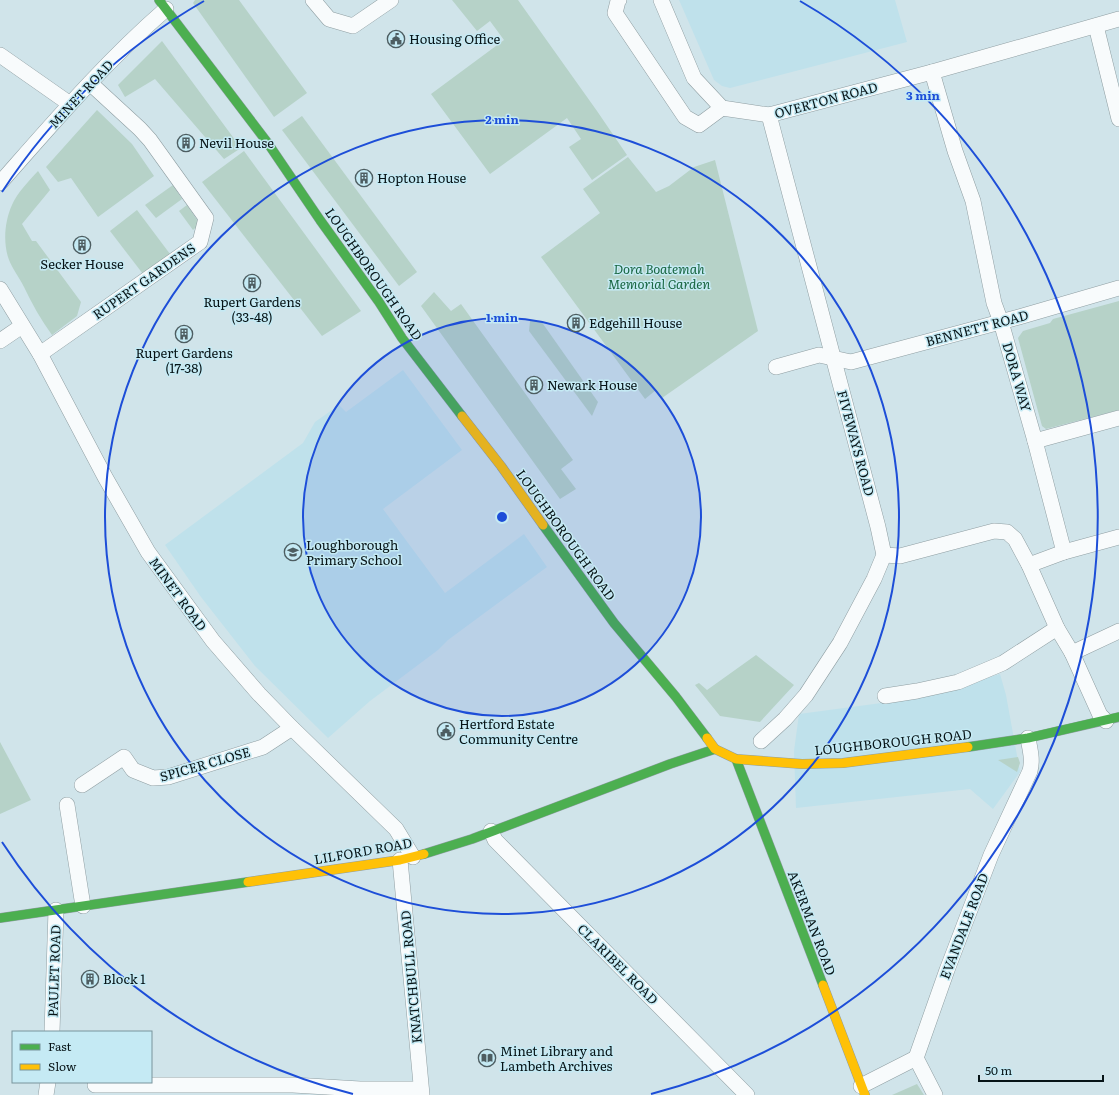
<svg xmlns="http://www.w3.org/2000/svg" width="1119" height="1095" viewBox="0 0 1119 1095" font-family="Literata,serif">
<style>
.built{fill:#bfe1eb}
.green{fill:#b6d2c8}
.lines{fill:none;stroke-linecap:round;stroke-linejoin:round}
.street-casing{stroke:#8f9ea2;stroke-width:16}
.fast-casing{stroke:#8f9ea2;stroke-width:10}
.slow-casing{stroke:#8f9ea2;stroke-width:10}
.street{stroke:#f8fbfc;stroke-width:15}
.fast{stroke:#4caf50;stroke-width:9}
.slow{stroke:#ffc107;stroke-width:9}
.ring{fill:none;stroke:#1d4ed8;stroke-width:2}
.labels{text-anchor:middle;stroke-width:3;stroke-linejoin:round;paint-order:stroke}
.poi-label{font-size:13px;fill:#071417;stroke:#c5eaf4;text-anchor:start}
.street-label{font-size:13px;fill:#071417;stroke:#c5eaf4}
.park-label{font-size:13px;font-style:italic;fill:#196641;stroke:#c5eaf4}
.centre{fill:#1d4ed8;stroke:#c5eaf4;stroke-width:2}
.ring-label{font-size:12px;text-anchor:middle;font-weight:bold;fill:#1d4ed8;stroke:#c5eaf4;stroke-width:3;stroke-linejoin:round;paint-order:stroke}
</style>
<rect width="100%" height="100%" fill="#d0e4ea"/>
<g class="built">
<path d="M679,0H895L907,42L730,88L722,86L714,80Z"/>
<path d="M403,370L462,450L383,509L445,593L524,534L547,567L448,640L438,650L370,701L328,738L255,666L201,597L165,545L303,443L315,422L339,405L346,412Z"/>
<path d="M1000,674L1006,695L1020,772L993,809L970,789L796,808L794,751L799,714L919,698Z"/>
</g>
<g class="green">
<path d="M195,0H239L307,93L274,117L193,3Z"/>
<path d="M452,0H518L597,111L627,155L592,180L569,147L581,139L567,118L490,174L431,94L504,40L490,21L477,31Z"/>
<path d="M162,41L241,148L224,159L155,79L125,97L118,85Z"/>
<path d="M97,110L132,144L154,176L98,217L71,178L58,182L46,167Z"/>
<path d="M302,116L417,272L399,286L282,130Z"/>
<path d="M244,151L361,311L322,336L202,182Z"/>
<path d="M628,157L656,192L669,186L694,167L715,160L758,331L662,398L656,390L645,399L541,257L600,213L583,189Z"/>
<path d="M38,171L50,190L22,224L32,241H36L81,302L77,316L52,335C41,320 32,304 24,287C19,277 11,267 8,257C3,241 5,220 12,205C17,193 29,181 38,171Z"/>
<path d="M173,185L182,199L156,218L145,205Z"/>
<path d="M187,205L200,224L193,230L179,211Z"/>
<path d="M137,210L170,254L143,274L110,231Z"/>
<path d="M434,292L451,311L461,304L573,460L561,469L576,489L560,499L421,306Z"/>
<path d="M1119,301V410L1046,429L1042,426L1018,338L1023,331L1050,323L1053,319Z"/>
<path d="M530,321H541L598,402L592,416L529,331Z"/>
<path d="M756,655L794,685L760,722L720,716L695,685L699,683L707,690Z"/>
<path d="M0,742L31,800L0,814Z"/>
<path d="M1018,757L1020,763L1017,772L998,760Z"/>
<path d="M917,1084L924,1095H892Z"/>
</g>
<g class="lines">
<defs>
<g id="street">
<path d="M313,0L329,19L353,26L391,0"/>
<path d="M619,0L618,1L615,13L685,117L699,125L722,108"/>
<path d="M661,0L694,78L722,108L769,115L932,72L1119,19"/>
<path d="M1096,26L1119,119"/>
<path d="M0,55L70,104"/>
<path d="M932,72L955,151L973,201L994,303L1001,322L1035,441L1064,552"/>
<path d="M0,183C53,123 105,62 166,9"/>
<path d="M0,289L40,354L105,477L148,552L213,641L259,694L292,728L396,829L413,857"/>
<path d="M0,341L22,326"/>
<path d="M40,354L200,242L206,218L150,140L140,129L90,83"/>
<path d="M776,367L819,355L851,362L1019,317L1119,288"/>
<path d="M1035,441L1119,418"/>
<path d="M884,555L900,556L994,531L1007,532L1015,539L1029,565L1057,628L1072,653L1100,715L1106,721"/>
<path d="M1029,565L1064,552L1119,537"/>
<path d="M1072,653L1119,631"/>
<path d="M885,696L917,691L958,682L1003,663L1057,628"/>
<path d="M761,741L785,719L806,695L840,643L874,579L884,555L878,527L769,115"/>
<path d="M82,785L124,757L133,770L153,778L168,777L263,747L292,728"/>
<path d="M67,805L83,906"/>
<path d="M491,831L495,840L747,1095"/>
<path d="M400,860L422,1095"/>
<path d="M52,1032L56,910"/>
<path d="M916,1058L935,1095"/>
<path d="M95,1085H293L360,1089H421"/>
<path d="M861,1086L916,1058L947,970L991,855L1030,771C1033,759 1030,750 1028,738"/>
<path d="M46,1095L48,1082"/>
</g>
<g id="fast">
<path d="M159,0L267,142L320,220L379,302L402,338L462,416"/>
<path d="M543,525L614,623L676,697L707,738"/>
<path d="M968,747L1028,738L1119,717"/>
<path d="M736,759L823,985"/>
<path d="M424,854L472,839L670,764L715,749"/>
<path d="M0,918L248,882"/>
</g>
<g id="slow">
<path d="M462,416L501,466L543,525"/>
<path d="M707,738L715,749L736,759L802,764L843,763L968,747"/>
<path d="M248,882L400,860L424,854"/>
<path d="M823,985L865,1095"/>
</g>
</defs>
<use href="#street" class="street-casing"/>
<use href="#fast" class="fast-casing"/>
<use href="#slow" class="slow-casing"/>
<use href="#street" class="street"/>
<use href="#fast" class="fast"/>
<use href="#slow" class="slow"/>
</g>
<circle cx="502" cy="517" r="199" fill="#1d4ed8" fill-opacity=".12"/>
<g class="ring">
<circle cx="502" cy="517" r="199"/>
<circle cx="502" cy="517" r="397"/>
<path d="M353 1094A596 596 0 0 1 2 842M2 192A596 596 0 0 1 204 1M800 1A596 596 0 0 1 651 1094"/>
</g>
<defs>
<symbol id="civic-ring" viewBox="-11 -11 22 22"><circle r="9.5" fill="#c5eaf4" stroke="#4d5d61" stroke-width="1.5"/><path d="M-.6-6.5H3V-4.5H.6V-3L4-1V1h2V6H-6V1h2V-1L-.6-3ZM-1.2 2.5V6h2.4V2.5Z" fill="#4d5d61"/></symbol>
<symbol id="building-ring" viewBox="-11 -11 22 22"><circle r="9.5" fill="#c5eaf4" stroke="#4d5d61" stroke-width="1.5"/><path d="M-4-6H4V6H1V3H-1V6H-4ZM-2.5-4.3h1.7v1.8h-1.7ZM.8-4.3h1.7v1.8H.8ZM-2.5-1h1.7V.8h-1.7ZM.8-1h1.7V.8H.8Z" fill="#4d5d61"/></symbol>
<symbol id="school-ring" viewBox="-11 -11 22 22"><circle r="9.5" fill="#c5eaf4" stroke="#4d5d61" stroke-width="1.5"/><path d="M0-5L7-2L0 1L-7-2ZM-4 1L0 2.5L4 1V4Q0 6-4 4Z" fill="#4d5d61"/></symbol>
<symbol id="library-ring" viewBox="-11 -11 22 22"><circle r="9.5" fill="#c5eaf4" stroke="#4d5d61" stroke-width="1.5"/><path d="M-6-4Q-3-5.5-.7-3.5V5Q-3 3-6 4ZM6-4Q3-5.5 .7-3.5V5Q3 3 6 4Z" fill="#4d5d61"/></symbol>
</defs>
<g fill-rule="evenodd">
<use href="#civic-ring" x="386" y="29" width="20" height="20"/>
<use href="#building-ring" x="176" y="133" width="20" height="20"/>
<use href="#building-ring" x="354" y="168" width="20" height="20"/>
<use href="#building-ring" x="72" y="235" width="20" height="20"/>
<use href="#building-ring" x="242" y="273" width="20" height="20"/>
<use href="#building-ring" x="566" y="313" width="20" height="20"/>
<use href="#building-ring" x="174" y="324" width="20" height="20"/>
<use href="#building-ring" x="524" y="375" width="20" height="20"/>
<use href="#school-ring" x="283" y="542" width="20" height="20"/>
<use href="#civic-ring" x="436" y="721" width="20" height="20"/>
<use href="#building-ring" x="80" y="969" width="20" height="20"/>
<use href="#library-ring" x="477" y="1048" width="20" height="20"/>
</g>
<g class="labels">
<g class="poi-label">
<text x="409" y="44">Housing Office</text>
<text x="199" y="148">Nevil House</text>
<text x="377" y="183">Hopton House</text>
<text x="82" y="269" text-anchor="middle">Secker House</text>
<text x="252" y="307" text-anchor="middle">Rupert Gardens<tspan x="252" dy="15">(33-48)</tspan></text>
<text x="589" y="328">Edgehill House</text>
<text x="184" y="358" text-anchor="middle">Rupert Gardens<tspan x="184" dy="15">(17-38)</tspan></text>
<text x="547" y="390">Newark House</text>
<text x="306" y="550">Loughborough<tspan x="306" dy="15">Primary School</tspan></text>
<text x="459" y="729">Hertford Estate<tspan x="459" dy="15">Community Centre</tspan></text>
<text x="103" y="984">Block 1</text>
<text x="500" y="1056">Minet Library and<tspan x="500" dy="15">Lambeth Archives</tspan></text>
</g>
<g class="street-label">
<text transform="translate(81 94) rotate(-47)" y="5">MINET ROAD</text>
<text transform="translate(826 100) rotate(-15)" y="5">OVERTON ROAD</text>
<text transform="translate(374 274) rotate(55)" y="5">LOUGHBOROUGH ROAD</text>
<text transform="translate(144 281) rotate(-35)" y="5">RUPERT GARDENS</text>
<text transform="translate(977 328) rotate(-15)" y="5">BENNETT ROAD</text>
<text transform="translate(1017 377) rotate(74)" y="5">DORA WAY</text>
<text transform="translate(856 443) rotate(75)" y="5">FIVEWAYS ROAD</text>
<text transform="translate(566 535) rotate(54)" y="5">LOUGHBOROUGH ROAD</text>
<text transform="translate(178 594) rotate(54)" y="5">MINET ROAD</text>
<text transform="translate(893 742) rotate(-6)" y="5">LOUGHBOROUGH ROAD</text>
<text transform="translate(205 764) rotate(-16)" y="5">SPICER CLOSE</text>
<text transform="translate(363 851) rotate(-10)" y="5">LILFORD ROAD</text>
<text transform="translate(812 923) rotate(69)" y="5">AKERMAN ROAD</text>
<text transform="translate(964 926) rotate(-69)" y="5">EVANDALE ROAD</text>
<text transform="translate(618 964) rotate(45)" y="5">CLARIBEL ROAD</text>
<text transform="translate(54 971) rotate(-88)" y="5">PAULET ROAD</text>
<text transform="translate(411 977) rotate(-95)" y="5">KNATCHBULL ROAD</text>
</g>
<g class="park-label">
<text x="659" y="274">Dora Boatemah<tspan x="659" dy="15">Memorial Garden</tspan></text>
</g>
</g>
<circle cx="502" cy="517" r="6" class="centre"/>
<g class="ring-label">
<text x="923" y="100">3 min</text>
<text x="502" y="124">2 min</text>
<text x="502" y="322">1 min</text>
</g>
<rect x="12" y="1031" width="140" height="52" fill="#c5eaf4" stroke="#79949c"/>
<rect x="20" y="1044" width="20" height="6" fill="#4caf50" stroke="#79949c"/>
<text x="48" y="1051" font-size="12" fill="#071417">Fast</text>
<rect x="20" y="1064" width="20" height="6" fill="#ffc107" stroke="#79949c"/>
<text x="48" y="1071" font-size="12" fill="#071417">Slow</text>
<path d="M979 1075v6h124v-6" fill="none" stroke="#071417" stroke-width="2"/>
<text x="985" y="1075" font-size="12" fill="#071417" stroke="#c5eaf4" stroke-width="3" paint-order="stroke">50 m</text>
</svg>
